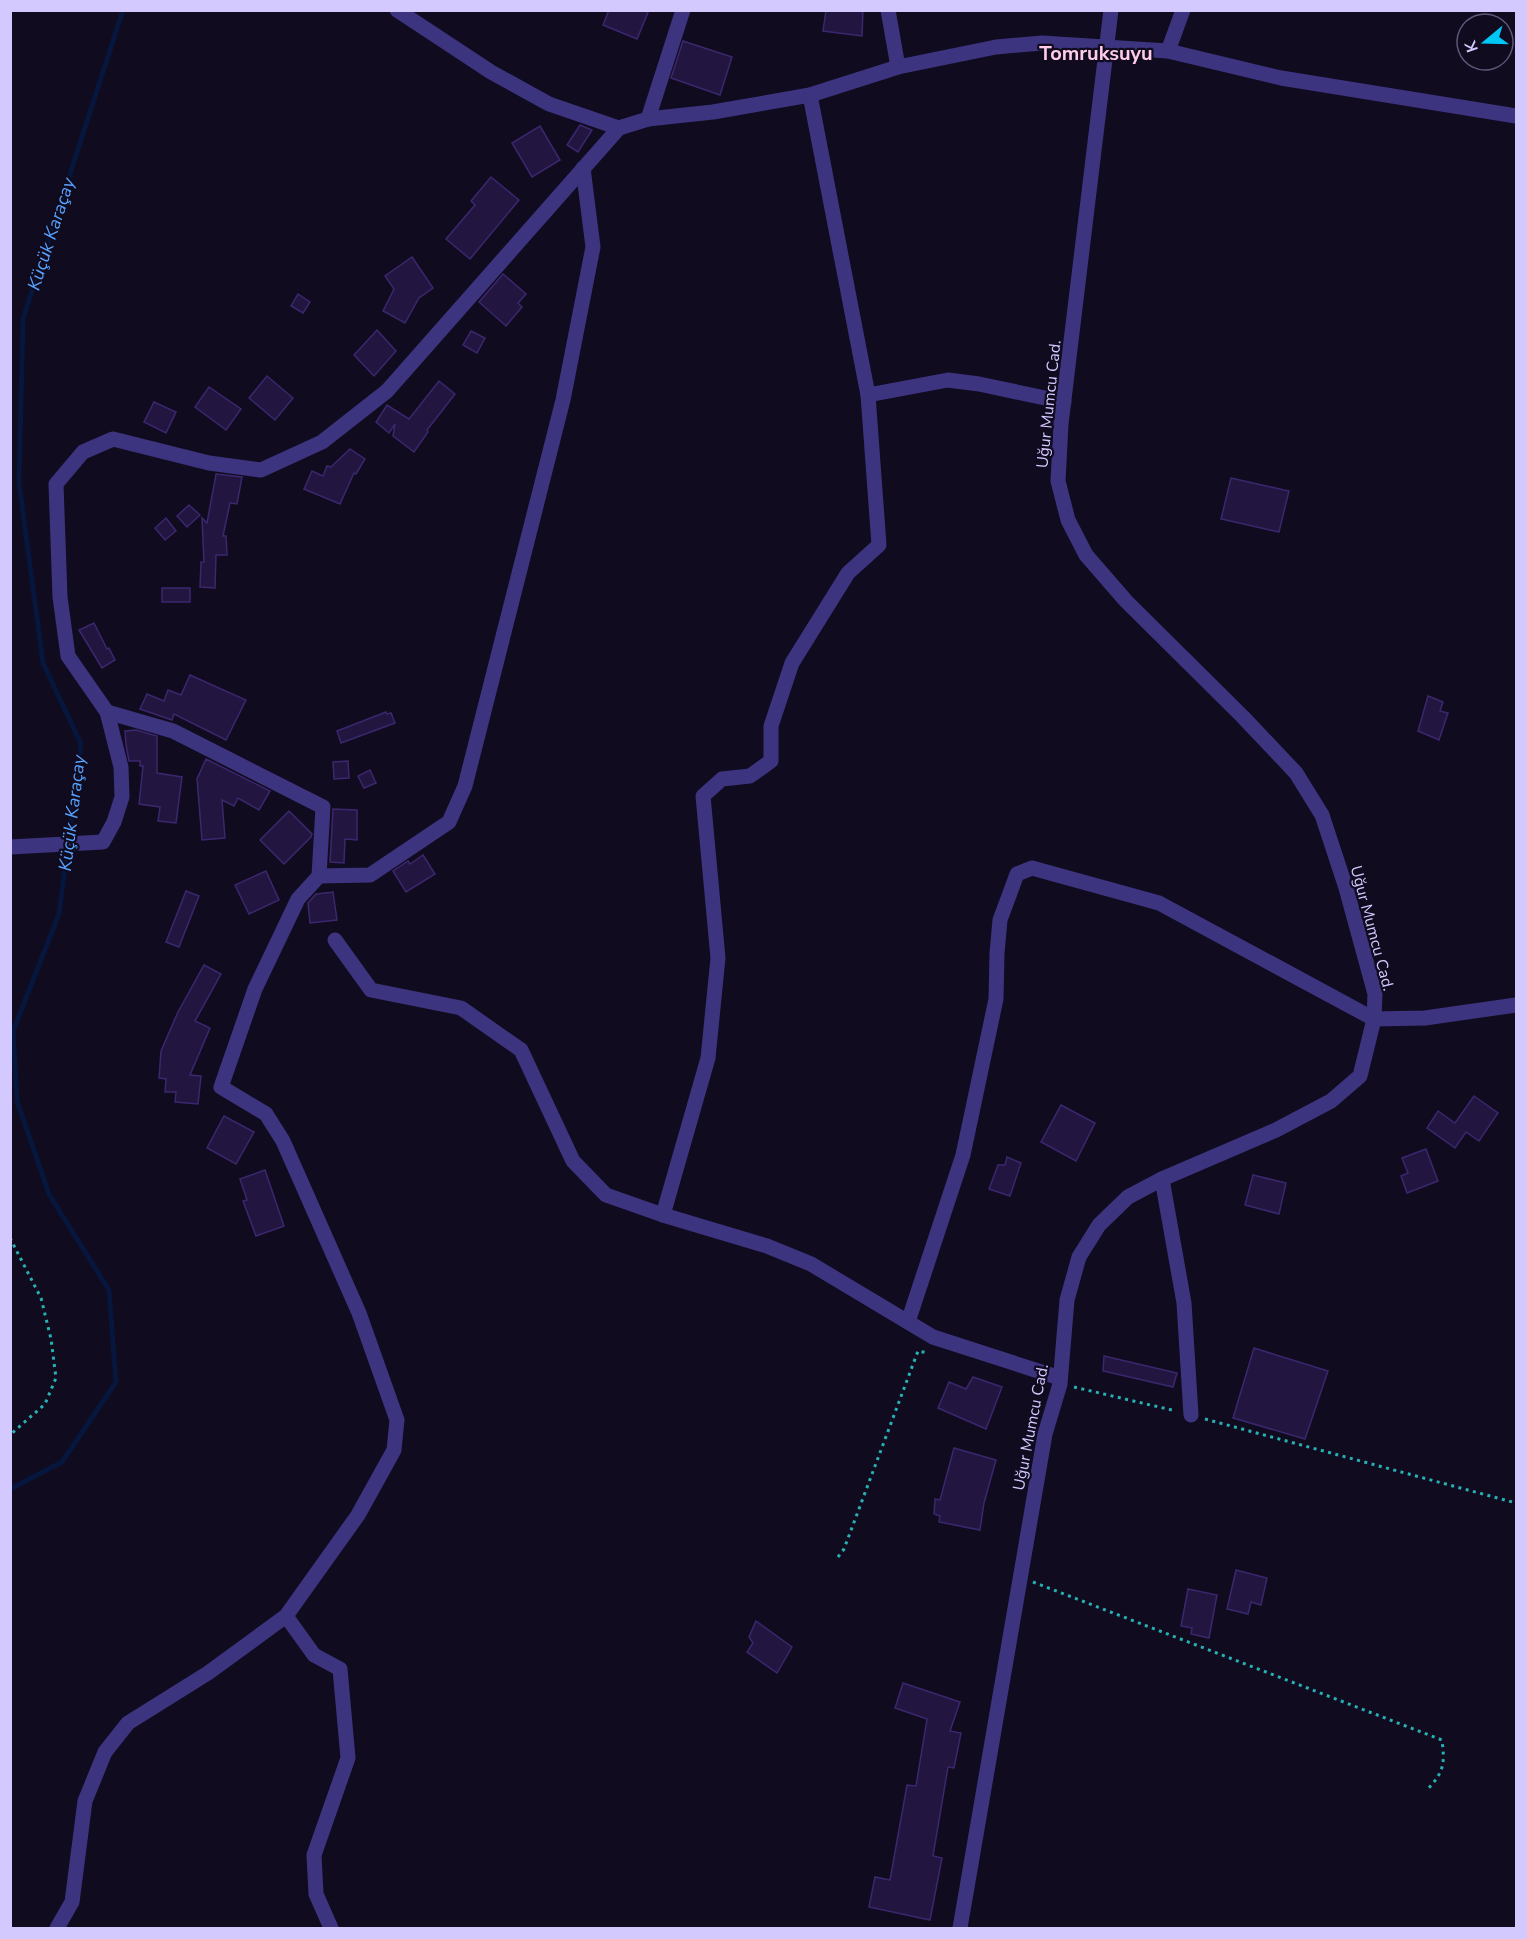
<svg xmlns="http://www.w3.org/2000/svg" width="1527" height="1939" viewBox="0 0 1527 1939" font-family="'Nunito Sans',sans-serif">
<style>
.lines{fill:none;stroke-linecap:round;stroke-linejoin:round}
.stream{stroke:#06163d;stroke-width:5}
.building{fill:#221641;stroke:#3b276e;stroke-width:1.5}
.path{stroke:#27b1b5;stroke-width:3;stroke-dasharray:3 4.5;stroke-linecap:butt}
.minor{stroke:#3d3480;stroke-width:15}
.labels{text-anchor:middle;stroke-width:4.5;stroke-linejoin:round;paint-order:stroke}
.street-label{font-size:16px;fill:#d4c9ff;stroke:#100b1f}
.water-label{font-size:18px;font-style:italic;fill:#57a3ff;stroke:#100b1f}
.quarter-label{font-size:20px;font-weight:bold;fill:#ffcbe8;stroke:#100b1f}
</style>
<rect width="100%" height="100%" fill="#100b1f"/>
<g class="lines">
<path class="stream" d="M10,1489L62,1462L116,1382L109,1290L49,1194L17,1101L13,1031L59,914L81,744L43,663L19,483L23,319L123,10"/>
</g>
<g class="building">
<path d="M609,10H649L637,39L603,25Z"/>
<path d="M826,10H863L862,36L823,31Z"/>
<path d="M683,41L732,57L720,95L671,78Z"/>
<path d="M580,125L592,130L578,152L567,145Z"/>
<path d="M540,126L560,160L532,177L512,143Z"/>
<path d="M491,177L519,200L470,259L446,239L475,205L471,201Z"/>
<path d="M412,257L433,288L419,298L405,323L383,311L394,289L385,276Z"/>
<path d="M503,274L526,294L518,303L522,307L506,326L479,302Z"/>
<path d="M298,294L310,302L303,313L291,306Z"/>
<path d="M377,330L396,351L374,376L354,355Z"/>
<path d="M471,331L485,338L477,353L463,345Z"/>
<path d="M267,376L293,398L275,420L249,398Z"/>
<path d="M439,381L455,394L427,430L428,432L414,452L393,436L395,424L389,433L376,422L387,405L409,419Z"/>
<path d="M209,387L241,409L226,430L195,407Z"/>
<path d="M154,402L176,412L166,433L144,422Z"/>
<path d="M350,449L365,459L356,474L354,473L340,504L304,489L312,471L323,476L327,466L331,467Z"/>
<path d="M216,474L242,477L237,504L230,503L223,536H226L227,555H216L215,588L200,587L201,562H204L202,518L207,523Z"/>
<path d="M1231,478L1289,491L1279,532L1221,519Z"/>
<path d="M189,505L200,515L187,527L177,516Z"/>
<path d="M166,518L176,531L165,540L155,528Z"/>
<rect x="162" y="588" width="28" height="14"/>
<path d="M94,623L107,649L109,648L115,660L102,668L79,630Z"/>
<path d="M190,675L246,700L226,740L174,714L172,720L140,709L147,694L164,701L168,690L181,695Z"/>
<path d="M1428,696L1443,702L1440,711L1448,713L1439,740L1418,731Z"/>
<path d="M386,712L387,714L391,713L395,723L341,743L337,731Z"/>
<path d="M136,730L157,736V773L182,777L176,823L158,821L160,807L139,804L143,766H140V761H129L126,745L125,731Z"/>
<path d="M206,759L270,791L259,810L238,798L234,806L222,800L225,838L202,840L197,779Z"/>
<path d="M348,761L349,778L334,779L333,762Z"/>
<path d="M370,770L376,783L364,788L358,776Z"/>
<path d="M333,809L357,810V840L345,839L344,863L330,862Z"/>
<path d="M289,811L312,834L311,837L284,864L260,840Z"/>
<path d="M423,855L435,874L406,892L393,871L408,861L410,864Z"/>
<path d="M266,871L279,900L249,914L235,885Z"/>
<path d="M186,891L199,896L179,947L166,942Z"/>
<path d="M333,892L337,920L310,923L308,903L316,894Z"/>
<path d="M204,965L221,974L195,1021L210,1028L190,1075L201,1076L198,1104L175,1102L176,1092H165L166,1079L159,1078L161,1051L178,1012Z"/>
<path d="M1474,1096L1498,1113L1479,1141L1466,1132L1455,1148L1427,1128L1438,1111L1455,1123Z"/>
<path d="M1061,1105L1095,1123L1076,1161L1041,1142Z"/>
<path d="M224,1116L254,1132L236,1164L207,1148Z"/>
<path d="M1426,1149L1438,1181L1407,1193L1401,1176L1408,1173L1402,1158Z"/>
<path d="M1007,1157L1021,1163L1010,1196L989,1189L998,1165H1005Z"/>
<path d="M265,1170L284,1226L256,1236L243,1201L247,1200L240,1179Z"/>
<path d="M1253,1175L1286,1183L1279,1214L1245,1205Z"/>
<path d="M1254,1348L1328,1371L1305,1439L1233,1418Z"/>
<path d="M1104,1356L1177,1373L1173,1387L1103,1371Z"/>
<path d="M973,1377L1002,1387L986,1429L938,1408L949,1382L966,1389Z"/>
<path d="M954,1448L996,1460L984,1503L980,1530L939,1522L940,1516L934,1514L935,1499L940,1500Z"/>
<path d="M1236,1570L1267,1578L1261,1605L1251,1602L1248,1614L1227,1609Z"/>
<path d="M1188,1589L1217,1595L1209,1638L1191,1634L1192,1628L1181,1626Z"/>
<path d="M756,1621L792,1647L777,1673L747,1652L753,1643L749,1637Z"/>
<path d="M903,1683L960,1702L950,1731L961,1733L954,1768L948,1767L933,1856L942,1858L930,1920L869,1907L875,1877L890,1880L907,1785L916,1786L927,1719L895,1708Z"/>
</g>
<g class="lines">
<g class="path">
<path d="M10,1238L41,1298L51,1339L56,1378L45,1404L10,1435"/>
<path d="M1074,1387L1176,1411"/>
<path d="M1205,1419L1516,1503"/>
<path d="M838,1557L844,1549L918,1351L928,1353"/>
<path d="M1033,1582L1442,1740C1445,1765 1444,1772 1426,1791"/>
</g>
<g class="minor">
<path d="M397,10L491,72L549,104L619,128"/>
<path d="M888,10L898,67"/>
<path d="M1168,51L1183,10"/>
<path d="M648,119L683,10"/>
<path d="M868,395L948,380L979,384L1064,402"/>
<path d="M107,712L173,731L323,807L319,876L298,899L255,989L221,1087L266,1114L283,1141L359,1313L397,1420L394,1450L358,1515L286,1616"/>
<path d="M10,847L103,842L114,822L122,797L121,767L107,712L68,656L60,597L56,484L83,452L113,439L209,463L261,470L322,442L387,391L619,128L648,119L713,112L810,95L898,67L996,47L1042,43L1168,51L1281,78L1516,116"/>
<path d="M319,876L370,875L449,822L465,786L563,400L593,247L583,168"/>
<path d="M335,940L371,990L461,1008L521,1050L573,1161L606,1195L663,1215L767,1246L811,1264L933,1337L1060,1378"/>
<path d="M1162,1179L1184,1303L1191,1415"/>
<path d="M663,1215L708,1058L718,958L703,796L722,779L750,776L771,761V726L792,663L848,573L879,545L868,395L810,95"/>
<path d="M908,1322L963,1155L996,999L997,953L1000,920L1017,874L1032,868L1159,903L1374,1019L1425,1018L1516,1005"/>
<path d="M57,1928L72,1902L85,1801L105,1752L128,1723L208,1673L286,1616L314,1655L340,1669L348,1758L314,1855L316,1894L331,1928"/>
<path d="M960,1928L1045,1434L1060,1384L1067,1300L1079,1257L1099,1225L1128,1197L1162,1179L1276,1130L1331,1101L1360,1076L1374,1019L1375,994L1346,888L1322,815L1296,773L1243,717L1126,601L1086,555L1068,520L1058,481L1061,424L1111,10"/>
</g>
</g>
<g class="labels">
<g class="street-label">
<text transform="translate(1048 404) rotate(-84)" y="6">Uğur Mumcu Cad.</text>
<text transform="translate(1373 928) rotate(75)" y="6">Uğur Mumcu Cad.</text>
<text transform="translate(1030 1427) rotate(-79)" y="6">Uğur Mumcu Cad.</text>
</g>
<g class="water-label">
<text transform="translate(51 234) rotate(-72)" y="6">Küçük Karaçay</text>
<text transform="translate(72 813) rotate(-83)" y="6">Küçük Karaçay</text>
</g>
<g class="quarter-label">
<text x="1096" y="60">Tomruksuyu</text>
</g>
</g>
<rect width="1527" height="1939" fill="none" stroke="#d4c9ff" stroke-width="24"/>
<g transform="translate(1485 42) rotate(251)"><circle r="28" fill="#100b1f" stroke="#5e5779" stroke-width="1.5"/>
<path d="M0-4.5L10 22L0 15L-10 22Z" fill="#00c7f4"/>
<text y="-9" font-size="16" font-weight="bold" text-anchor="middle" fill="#d4c9ff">K</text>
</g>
</svg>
